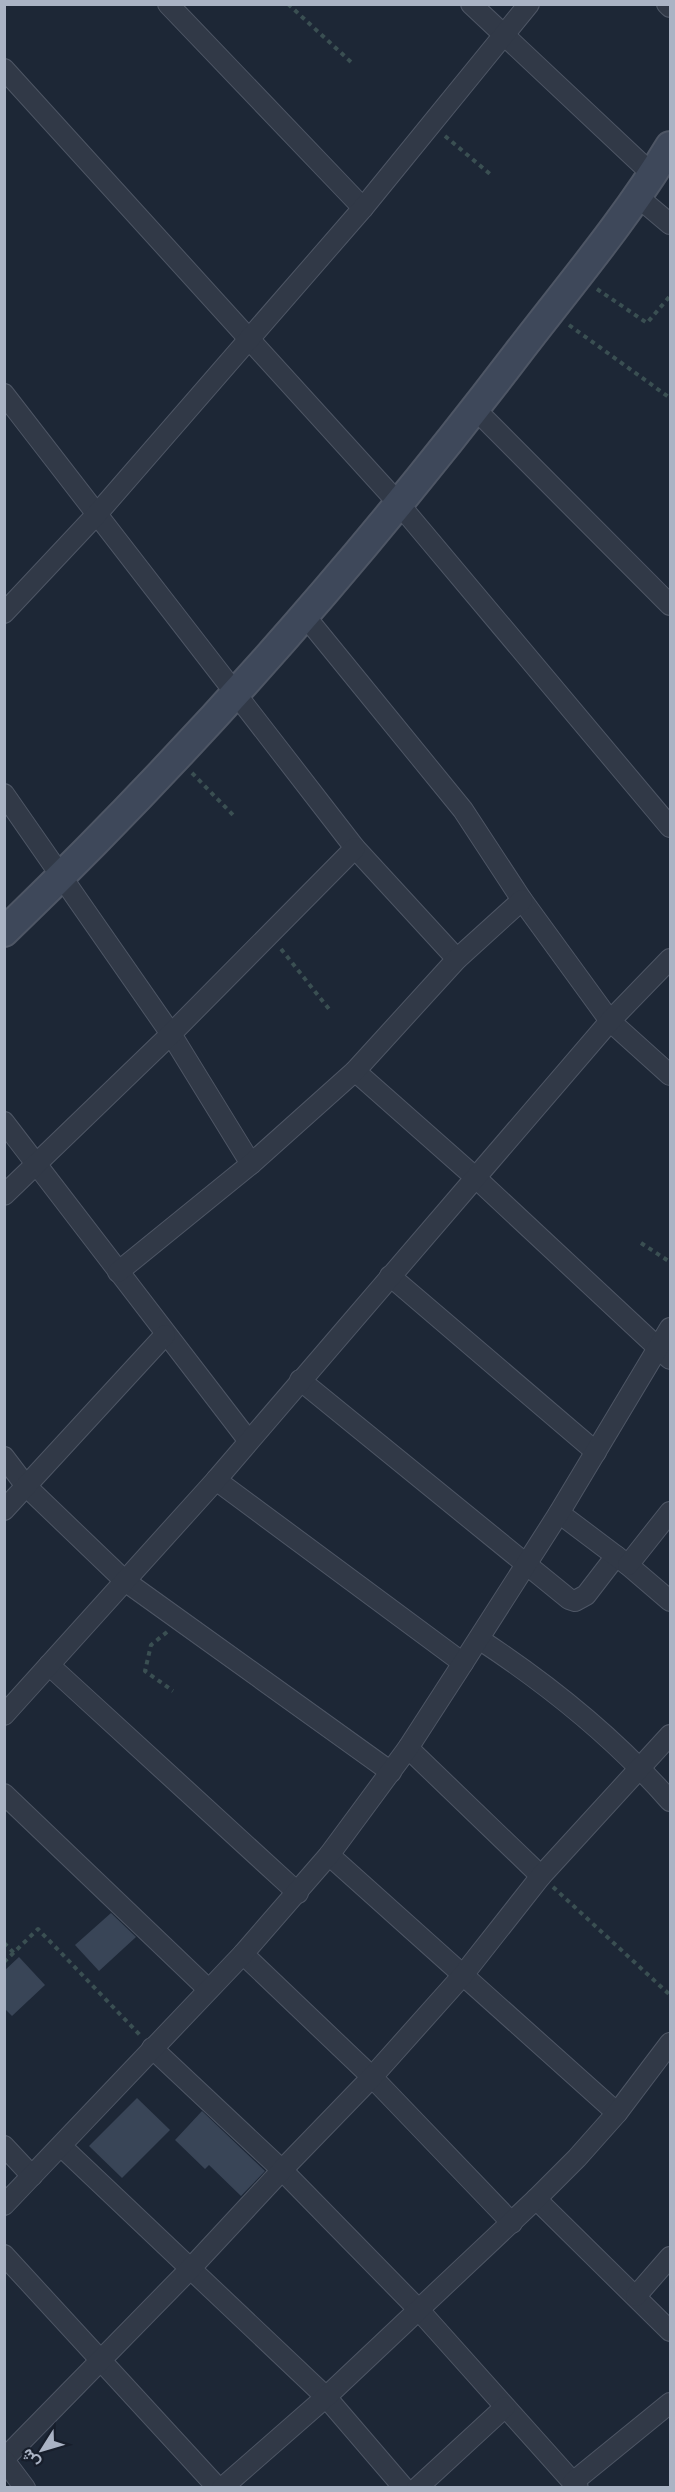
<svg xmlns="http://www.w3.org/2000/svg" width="675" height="2492" viewBox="0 0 675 2492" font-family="Jost,Vazirmatn,sans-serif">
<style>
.building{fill:#394557}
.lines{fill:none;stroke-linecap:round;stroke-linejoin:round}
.street-casing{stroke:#4e5665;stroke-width:22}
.secondary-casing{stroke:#4e5665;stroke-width:32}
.path{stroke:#3a4f52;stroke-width:4;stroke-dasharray:4.5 4.5;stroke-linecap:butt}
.street{stroke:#313947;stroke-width:20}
.secondary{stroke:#3e485a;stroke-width:28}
</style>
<rect width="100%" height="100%" fill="#1d2736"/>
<g class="building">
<path d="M111,1913L136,1937L99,1971L75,1945Z"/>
<path d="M19,1957L45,1985L12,2016L4,2008V1971Z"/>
<path d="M137,2098L170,2130L122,2178L89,2146Z"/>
<path d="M202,2111L265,2171L241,2196L209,2165L205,2169L175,2140Z"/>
</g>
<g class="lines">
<defs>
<g id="street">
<path d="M168,4L363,208"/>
<path d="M471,4L653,175"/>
<path d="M667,4L670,7"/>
<path d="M4,69L399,504L670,827"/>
<path d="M638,197L670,224"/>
<path d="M4,394L355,848L457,959"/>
<path d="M475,409L670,605"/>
<path d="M4,613L97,514L363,208L529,4"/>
<path d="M305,616L463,810L522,900L610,1021L670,1075"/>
<path d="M4,794L171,1034L251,1164"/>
<path d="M355,1071L476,1178L670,1359"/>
<path d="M4,1122L248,1440"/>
<path d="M4,1195L171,1034L355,848"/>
<path d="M118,1272L251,1164L355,1071L457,959L522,900"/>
<path d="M390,1276L596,1452"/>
<path d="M300,1380L569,1599L575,1601L586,1595L616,1556"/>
<path d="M4,1457L26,1486L125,1581L391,1772"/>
<path d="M216,1480L463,1663"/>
<path d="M4,1510L165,1335"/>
<path d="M559,1513L628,1565L670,1601"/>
<path d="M628,1565L670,1512"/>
<path d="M479,1639C549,1685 615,1738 670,1801"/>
<path d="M49,1665L298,1893"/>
<path d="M4,1715L216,1480L610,1021L670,959"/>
<path d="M408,1748L541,1876"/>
<path d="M4,1794L208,1989"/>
<path d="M329,1855L617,2113"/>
<path d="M243,1954L372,2077L512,2223"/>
<path d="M152,2048L282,2170L418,2309L578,2488"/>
<path d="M4,2146L32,2176"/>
<path d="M61,2146L326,2397L404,2488"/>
<path d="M536,2199L670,2331"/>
<path d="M4,2205L243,1954L329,1855L408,1748L463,1663L559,1513L670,1328"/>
<path d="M4,2255L218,2488"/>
<path d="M636,2296L670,2257"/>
<path d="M4,2459L191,2268L282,2170L372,2077L463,1975L541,1876L670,1735"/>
<path d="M4,2460L25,2488"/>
<path d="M573,2482L670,2403"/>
<path d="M222,2488L326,2397L536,2199L577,2158L617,2113L670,2043"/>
<path d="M417,2488L505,2407"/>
</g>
<path id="secondary" d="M4,932C190,753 361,559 517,354C569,286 626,219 670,146"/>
</defs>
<use href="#street" class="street-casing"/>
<use href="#secondary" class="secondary-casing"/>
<g class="path">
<path d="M288,4L351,62"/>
<path d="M445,136L490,174"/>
<path d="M597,289L647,323L670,296"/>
<path d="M569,325L670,398"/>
<path d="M192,773L234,816"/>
<path d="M281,949L329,1009"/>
<path d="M641,1243L670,1262"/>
<path d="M167,1632L151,1645L145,1671L173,1691"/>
<path d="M553,1887L670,1995"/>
<path d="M4,1943L14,1953"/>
<path d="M4,1962L38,1929L140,2035"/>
</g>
<use href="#street" class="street"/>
<use href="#secondary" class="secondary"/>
</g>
<rect width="675" height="2492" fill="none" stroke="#aab3c4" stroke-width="12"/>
<g transform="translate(42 2450) rotate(233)" stroke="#171e2b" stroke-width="4.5" paint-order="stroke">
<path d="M0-4.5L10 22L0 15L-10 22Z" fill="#aab3c4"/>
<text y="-9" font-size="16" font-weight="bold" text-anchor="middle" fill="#aab3c4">ش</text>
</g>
</svg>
